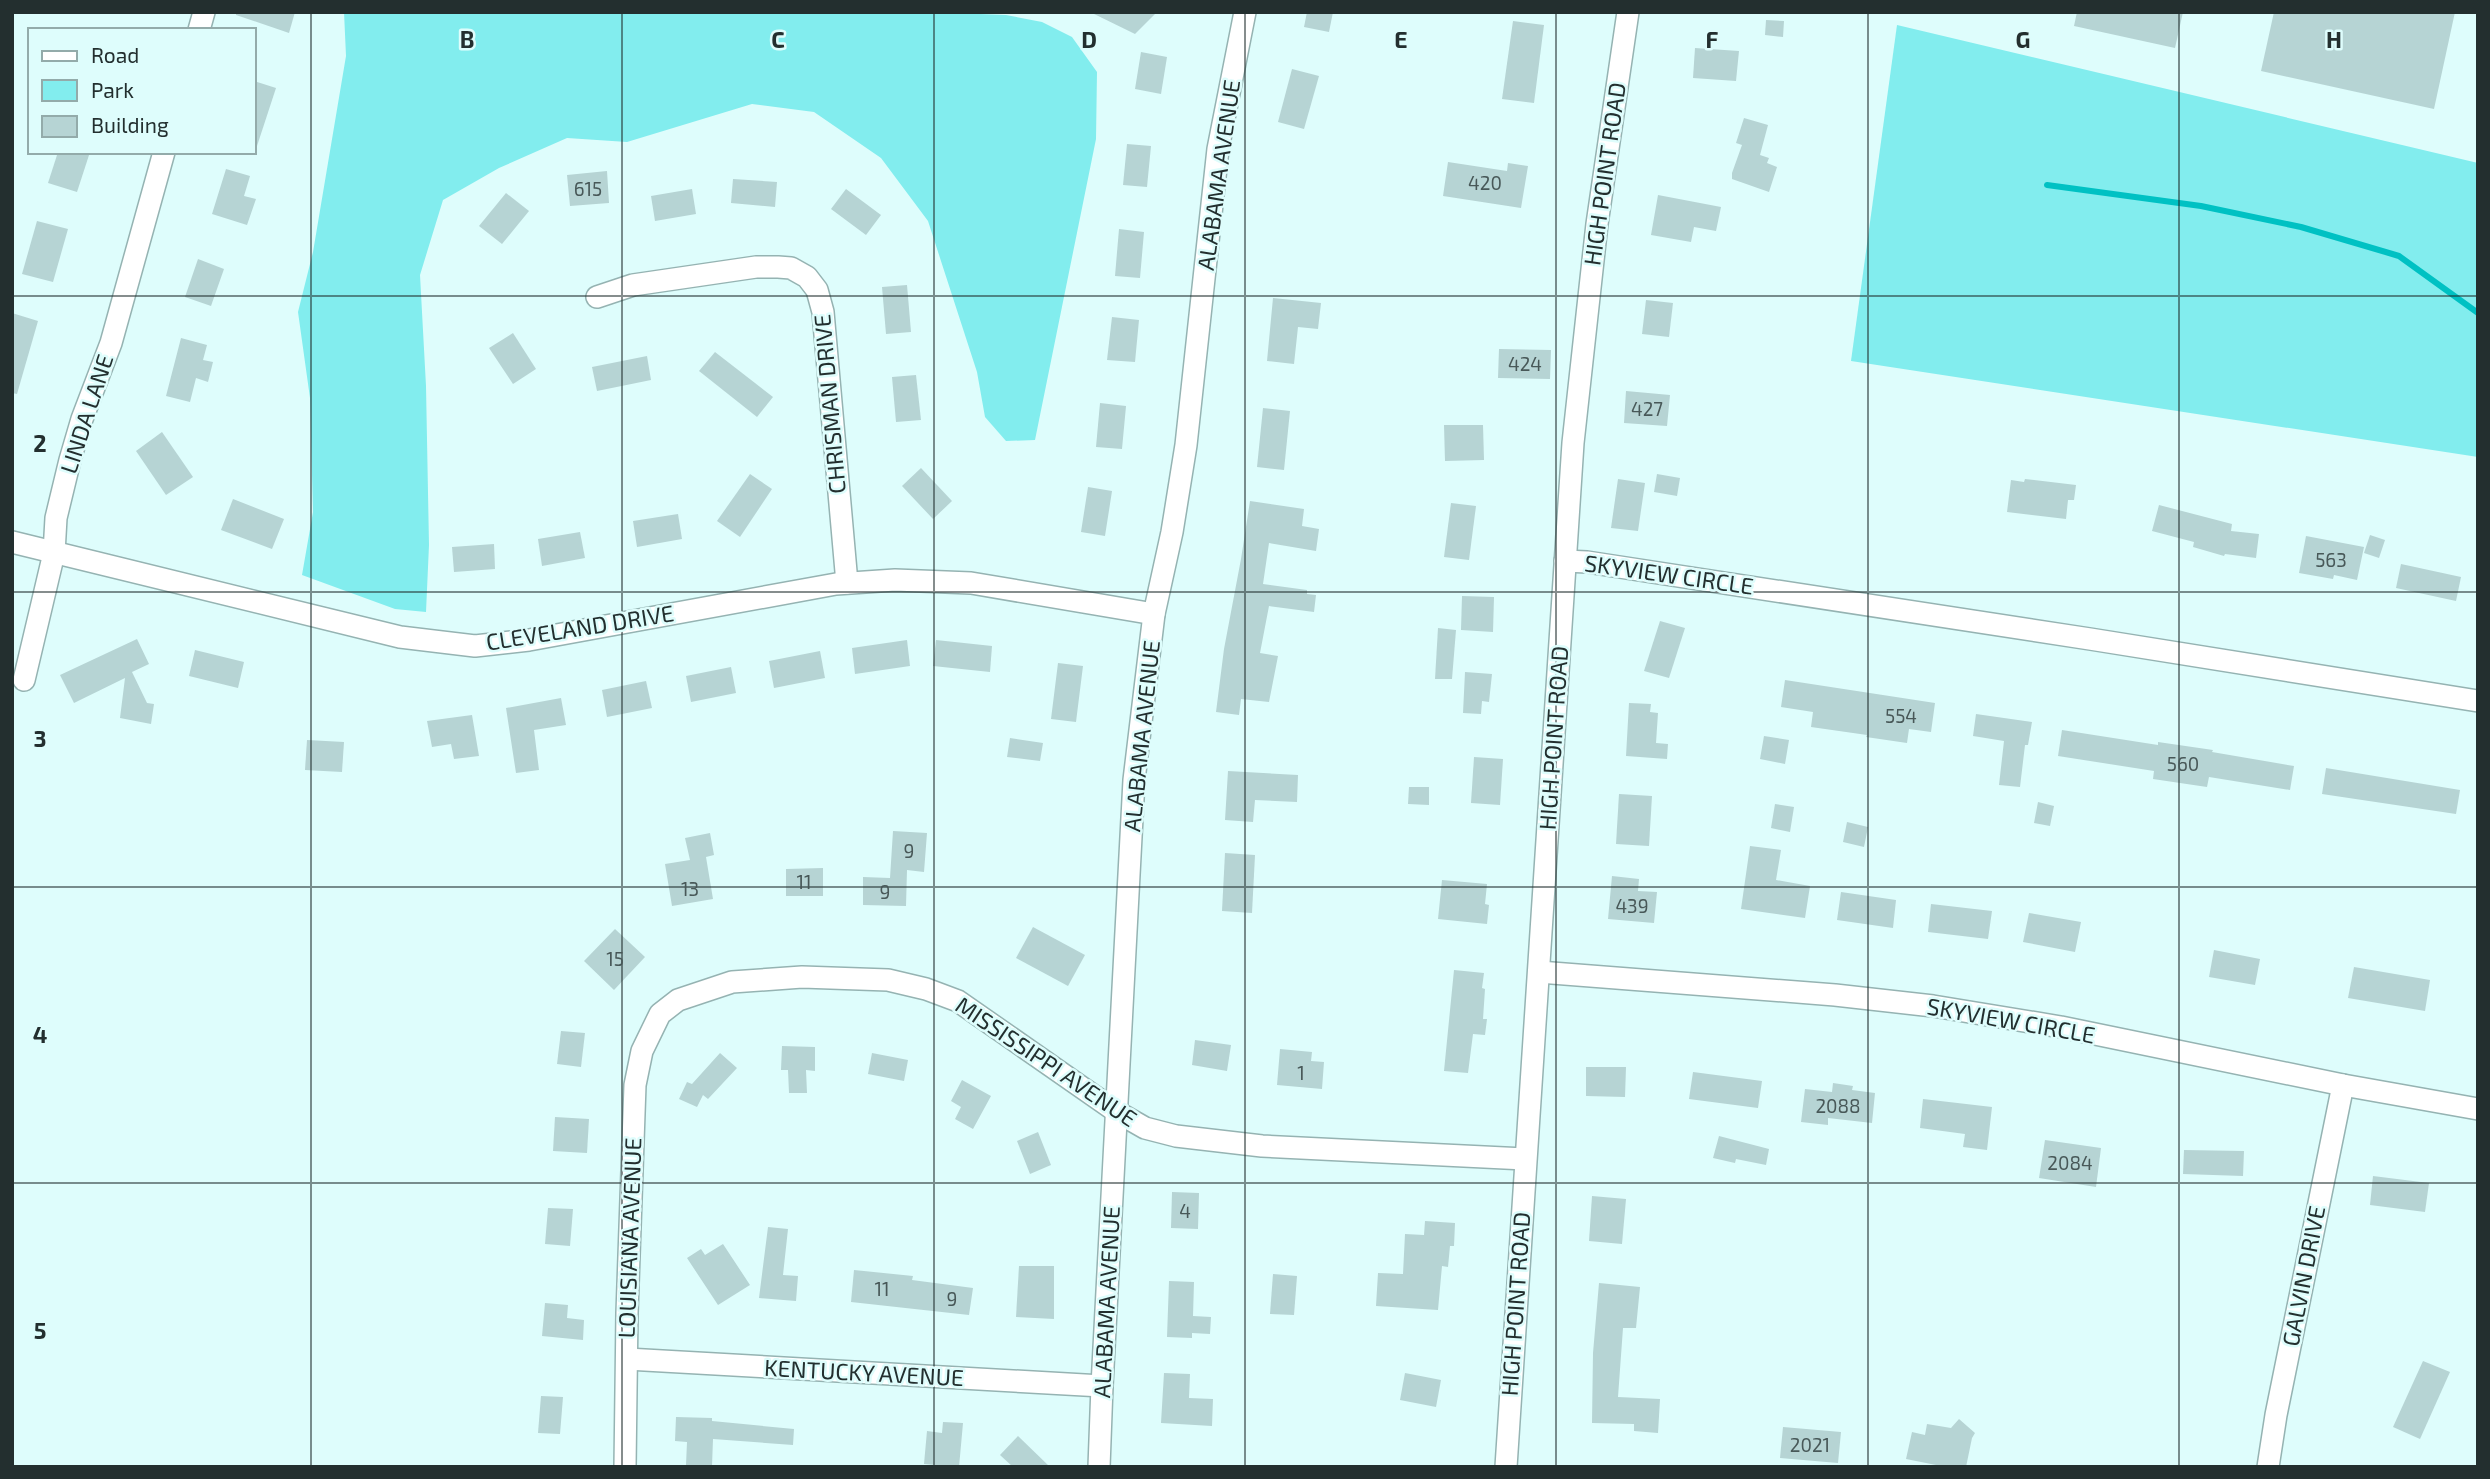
<svg xmlns="http://www.w3.org/2000/svg" width="2490" height="1479" viewBox="0 0 2490 1479" font-family="'Exo 2',sans-serif">
<style>
.green{fill:#82edee}
.lines{fill:none;stroke-linecap:round;stroke-linejoin:round}
.stream{stroke:#00c1c3;stroke-width:6}
.building{fill:#b6d4d4}
.minor-casing{stroke:#95b3b2;stroke-width:24}
.minor{stroke:#fff;stroke-width:21}
.grid{fill:none;stroke:#232f2f;stroke-width:2;stroke-opacity:0.55}
.labels{text-anchor:middle;stroke-width:5;stroke-linejoin:round;paint-order:stroke}
.number-label{font-size:19px;fill:#485858}
.street-label{font-size:23px;fill:#232f2f;stroke:#defdfc}
.grid-label{font-size:23px;text-anchor:middle;font-weight:bold;fill:#232f2f;stroke:#defdfc;stroke-width:5;stroke-linejoin:round;paint-order:stroke}
</style>
<rect width="100%" height="100%" fill="#defdfc"/>
<g class="green">
<path d="M344,12H929L1006,15L1042,22L1072,37L1097,72L1096,139L1035,440L1006,441L985,417L977,372L928,221L881,158L814,112L752,104L627,142L567,138L499,168L443,200L420,275L426,386L429,545L426,612L395,609L302,575L313,512L310,398L298,312L313,252L346,56Z"/>
<path d="M1897,25L2478,163V457L1851,361Z"/>
</g>
<g class="lines">
<path class="stream" d="M2047,185L2201,206L2301,227L2399,256L2478,313"/>
</g>
<g class="building">
<path d="M236,12H295L289,33L236,15Z"/>
<path d="M1090,12H1157L1135,34Z"/>
<path d="M1307,12H1333L1329,32L1304,27Z"/>
<path d="M2077,12H2183L2175,48L2074,26Z"/>
<path d="M2274,12H2455L2434,109L2261,71Z"/>
<path d="M1766,20L1784,21L1783,37L1765,35Z"/>
<path d="M1513,21L1544,25L1534,103L1502,99Z"/>
<path d="M1695,48L1739,51L1736,81L1693,78Z"/>
<path d="M1141,52L1167,57L1161,94L1135,89Z"/>
<path d="M1292,69L1319,76L1304,129L1278,122Z"/>
<path d="M254,81L276,88L257,146H254Z"/>
<path d="M1744,118L1768,125L1760,155L1769,158L1767,163L1777,167L1769,192L1732,179V173L1742,145L1736,143Z"/>
<path d="M1127,144L1151,146L1147,187L1123,185Z"/>
<path d="M58,152H90L77,192L48,183Z"/>
<path d="M1448,162L1507,171L1508,163L1528,166L1521,208L1443,196Z"/>
<path d="M226,169L250,176L244,196L256,199L247,225L212,214Z"/>
<path d="M607,171L609,203L570,206L567,175Z"/>
<path d="M733,179L777,182L775,207L731,203Z"/>
<path d="M692,189L696,214L655,221L651,196Z"/>
<path d="M846,189L881,215L866,235L831,209Z"/>
<path d="M506,193L529,211L502,244L479,226Z"/>
<path d="M1658,195L1721,207L1716,231L1694,227L1691,242L1651,235Z"/>
<path d="M37,221L68,229L53,282L22,274Z"/>
<path d="M1119,229L1144,232L1140,278L1115,276Z"/>
<path d="M198,259L224,269L211,306L185,297Z"/>
<path d="M907,285L911,332L886,334L882,287Z"/>
<path d="M1273,298L1321,303L1318,329L1298,327L1294,364L1267,361Z"/>
<path d="M1646,300L1673,303L1669,337L1642,334Z"/>
<path d="M12,313L38,321L17,394L12,393Z"/>
<path d="M1112,317L1139,320L1135,362L1107,360Z"/>
<path d="M513,333L536,369L513,384L489,348Z"/>
<path d="M181,338L207,345L203,360L213,362L208,382L196,378L190,402L166,396Z"/>
<path d="M1499,349L1551,350L1550,379L1498,378Z"/>
<path d="M715,352L773,397L757,417L699,371Z"/>
<path d="M647,356L651,380L597,391L592,367Z"/>
<path d="M916,375L921,420L896,422L892,377Z"/>
<path d="M1626,391L1670,395L1667,426L1624,423Z"/>
<path d="M1100,403L1126,406L1122,449L1096,447Z"/>
<path d="M1263,408L1290,411L1284,470L1257,467Z"/>
<path d="M1444,425H1483L1484,460L1445,461Z"/>
<path d="M162,432L193,477L166,495L136,451Z"/>
<path d="M921,468L952,501L933,519L902,486Z"/>
<path d="M750,474L772,489L740,537L717,521Z"/>
<path d="M1657,474L1680,478L1677,496L1654,492Z"/>
<path d="M1618,479L1645,483L1638,531L1611,528Z"/>
<path d="M2025,479L2076,485L2074,500H2068L2066,519L2007,512L2011,480L2024,482Z"/>
<path d="M1088,487L1112,491L1105,536L1081,532Z"/>
<path d="M233,499L284,519L272,549L221,530Z"/>
<path d="M1250,501L1304,509L1302,526L1319,529L1316,551L1269,543L1263,584L1307,590V594L1316,595L1314,612L1269,606L1260,653L1278,656L1269,702L1241,699L1239,715L1216,712L1224,649L1241,559Z"/>
<path d="M1451,503L1476,506L1469,560L1444,557Z"/>
<path d="M2159,505L2232,524L2231,531L2259,534L2256,558L2225,554L2224,556L2193,547L2194,542L2152,531Z"/>
<path d="M678,514L682,539L637,547L633,521Z"/>
<path d="M580,532L585,558L542,566L538,539Z"/>
<path d="M2370,535L2385,540L2379,558L2364,553Z"/>
<path d="M2306,536L2364,547L2357,580L2334,575L2333,579L2299,573Z"/>
<path d="M494,544L495,569L454,572L452,547Z"/>
<path d="M2401,564L2461,577L2456,601L2396,588Z"/>
<path d="M1462,596L1494,597L1493,632L1461,630Z"/>
<path d="M1660,621L1685,628L1669,678L1644,671Z"/>
<path d="M1438,628L1456,630L1452,679H1435Z"/>
<path d="M137,639L149,664L132,672L147,703L154,704L151,724L120,718L125,678L74,703L60,675Z"/>
<path d="M907,640L910,666L855,674L852,648Z"/>
<path d="M936,640L992,646L990,672L933,666Z"/>
<path d="M195,650L244,662L238,688L189,676Z"/>
<path d="M820,651L825,678L774,688L769,661Z"/>
<path d="M1058,663L1083,666L1076,722L1051,719Z"/>
<path d="M731,667L736,693L691,702L686,676Z"/>
<path d="M1465,672L1492,674L1489,702L1482,701L1481,714L1463,713Z"/>
<path d="M1785,680L1935,703L1931,732L1909,729L1907,743L1866,737L1867,735L1811,727L1813,712L1781,707Z"/>
<path d="M646,681L652,708L607,717L602,690Z"/>
<path d="M561,698L566,725L534,730L539,770L516,773L506,708Z"/>
<path d="M1629,703L1651,704L1650,712L1658,713L1656,743L1668,744L1667,759L1626,756Z"/>
<path d="M1976,714L2032,722L2028,745H2025L2020,787L1999,785L2004,741L1973,736Z"/>
<path d="M472,715L479,756L454,759L451,744L432,747L427,721Z"/>
<path d="M2062,730L2158,745V742L2213,750L2212,752L2294,766L2290,790L2209,777L2207,787L2153,779L2154,771L2058,756Z"/>
<path d="M1764,736L1789,740L1785,764L1760,759Z"/>
<path d="M1010,738L1043,743L1040,761L1007,757Z"/>
<path d="M307,740L344,742L342,772L305,770Z"/>
<path d="M1474,757L1503,759L1500,805L1471,803Z"/>
<path d="M2326,768L2460,790L2456,814L2322,794Z"/>
<path d="M1228,771L1298,775L1297,802L1255,800L1253,822L1225,820Z"/>
<path d="M1409,787H1429V805L1408,804Z"/>
<path d="M1619,794L1652,796L1649,846L1616,844Z"/>
<path d="M2038,802L2054,806L2050,826L2034,823Z"/>
<path d="M1775,804L1794,807L1790,832L1771,828Z"/>
<path d="M1847,822L1868,827L1864,847L1843,842Z"/>
<path d="M893,831L927,833L924,872L907,870L906,906L863,905V877L890,878Z"/>
<path d="M710,833L714,855L706,857L713,899L672,906L665,864L690,860L685,838Z"/>
<path d="M1750,846L1781,850L1776,880L1810,886L1805,918L1741,909Z"/>
<path d="M1225,853L1255,855L1252,913L1222,911Z"/>
<path d="M823,868V896H786V869Z"/>
<path d="M1612,876L1639,879L1638,891L1657,892L1654,923L1608,919Z"/>
<path d="M1442,880L1487,884L1485,904L1489,905L1487,924L1438,919Z"/>
<path d="M1841,892L1896,900L1893,928L1837,920Z"/>
<path d="M1931,904L1992,911L1988,939L1928,932Z"/>
<path d="M2029,913L2081,922L2075,952L2023,942Z"/>
<path d="M1033,927L1085,955L1068,986L1016,958Z"/>
<path d="M615,929L645,957L614,990L584,961Z"/>
<path d="M2214,950L2260,959L2255,985L2209,977Z"/>
<path d="M2354,967L2430,980L2425,1011L2348,998Z"/>
<path d="M1454,970L1484,973L1482,988L1485,989L1483,1019H1487L1485,1035L1473,1034L1468,1073L1444,1071Z"/>
<path d="M561,1031L585,1033L581,1067L557,1064Z"/>
<path d="M1195,1040L1231,1045L1227,1071L1192,1065Z"/>
<path d="M782,1046L815,1047V1071L806,1070L807,1093H789L788,1070H781Z"/>
<path d="M1280,1049L1312,1052L1311,1061L1324,1062L1322,1089L1277,1085Z"/>
<path d="M720,1053L737,1068L708,1099L703,1095L697,1107L679,1099L687,1082L692,1084Z"/>
<path d="M872,1053L908,1060L904,1081L868,1074Z"/>
<path d="M1586,1067H1626L1625,1097L1586,1096Z"/>
<path d="M1693,1072L1762,1081L1758,1108L1689,1099Z"/>
<path d="M962,1080L991,1096L973,1129L955,1119L961,1107L951,1101Z"/>
<path d="M1833,1083L1853,1086L1852,1090L1875,1093L1872,1123L1828,1118V1125L1801,1122L1805,1089L1832,1092Z"/>
<path d="M1923,1099L1992,1107L1987,1150L1963,1147L1965,1134L1920,1128Z"/>
<path d="M555,1117L589,1119L587,1153L553,1151Z"/>
<path d="M1038,1132L1051,1165L1030,1174L1017,1141Z"/>
<path d="M1719,1136L1769,1149L1766,1165L1736,1159L1735,1163L1713,1158Z"/>
<path d="M2045,1140L2101,1148L2096,1187L2039,1178Z"/>
<path d="M2184,1150L2244,1151L2243,1176L2183,1174Z"/>
<path d="M2373,1176L2429,1183L2425,1212L2370,1205Z"/>
<path d="M1172,1192L1199,1193L1198,1229L1171,1228Z"/>
<path d="M1592,1196L1626,1199L1622,1244L1589,1241Z"/>
<path d="M548,1208L573,1209L570,1246L545,1244Z"/>
<path d="M1425,1221L1455,1223L1454,1246H1450L1448,1267L1442,1266L1438,1310L1376,1306L1378,1273L1403,1274L1405,1234L1424,1235Z"/>
<path d="M768,1227L788,1229L783,1275L798,1276L796,1301L759,1298Z"/>
<path d="M723,1244L750,1285L718,1305L687,1258L701,1249L705,1255Z"/>
<path d="M1019,1266H1054V1319L1016,1317Z"/>
<path d="M854,1270L913,1276L912,1280L973,1288L969,1315L851,1302Z"/>
<path d="M1273,1274L1297,1276L1294,1315L1270,1314Z"/>
<path d="M1169,1281L1194,1282L1193,1316L1211,1317L1210,1334L1192,1333V1338L1167,1337Z"/>
<path d="M1599,1283L1640,1287L1636,1328H1623L1618,1397L1660,1399L1658,1433L1634,1431V1424L1592,1423L1593,1353Z"/>
<path d="M545,1303L568,1305L567,1318L584,1320L583,1340L542,1336Z"/>
<path d="M2423,1361L2450,1372L2420,1439L2393,1427Z"/>
<path d="M1164,1373L1190,1374L1189,1398L1213,1399L1212,1426L1161,1423Z"/>
<path d="M1405,1373L1441,1380L1436,1407L1400,1400Z"/>
<path d="M541,1396L563,1397L560,1434L538,1433Z"/>
<path d="M676,1417L712,1418V1421L794,1429L793,1445L713,1439L712,1466L686,1465L687,1442L675,1441Z"/>
<path d="M1959,1419L1975,1433L1972,1438L1966,1467H1946L1906,1459L1912,1432L1925,1435L1927,1424L1951,1428Z"/>
<path d="M943,1422L963,1423L959,1467L924,1464L927,1431L942,1433Z"/>
<path d="M1783,1427L1841,1432L1838,1463L1780,1458Z"/>
<path d="M1018,1436L1050,1467H1013L1000,1455Z"/>
</g>
<g class="lines">
<defs>
<g id="minor">
<path d="M199,30L204,12"/>
<path d="M597,297L633,285L756,267H778L791,268L807,277L817,290L823,312L847,583"/>
<path d="M12,542L400,637L475,646L529,640L836,584L895,580L971,583L1154,614"/>
<path d="M1565,561L1587,562L2090,639L2478,701"/>
<path d="M24,680L54,553L56,518L70,460L82,419L111,343L164,152"/>
<path d="M1539,972L1835,995L1933,1006L2061,1027L2343,1085L2478,1109"/>
<path d="M627,1359L1102,1386"/>
<path d="M625,1467L627,1313L635,1085L642,1051L660,1014L678,1000L732,982L802,977L888,980L926,989L958,1001L1117,1112L1145,1128L1176,1136L1262,1146L1525,1159"/>
<path d="M1099,1467L1102,1386L1134,780L1154,614L1172,532L1186,445L1218,149L1245,12"/>
<path d="M1506,1467L1573,443L1597,224L1628,12"/>
<path d="M2268,1467L2276,1415L2343,1085"/>
</g>
</defs>
<use href="#minor" class="minor-casing"/>
<use href="#minor" class="minor"/>
</g>
<path class="grid" d="M311,12V1467M622,12V1467M934,12V1467M1245,12V1467M1556,12V1467M1868,12V1467M2179,12V1467M12,296H2478M12,592H2478M12,887H2478M12,1183H2478"/>
<g class="labels">
<g class="number-label">
<text x="1485" y="190">420</text>
<text x="588" y="196">615</text>
<text x="1525" y="371">424</text>
<text x="1647" y="416">427</text>
<text x="2331" y="567">563</text>
<text x="1901" y="723">554</text>
<text x="2183" y="771">560</text>
<text x="909" y="858">9</text>
<text x="804" y="889">11</text>
<text x="690" y="896">13</text>
<text x="885" y="899">9</text>
<text x="1632" y="913">439</text>
<text x="615" y="966">15</text>
<text x="1301" y="1080">1</text>
<text x="1838" y="1113">2088</text>
<text x="2070" y="1170">2084</text>
<text x="1185" y="1218">4</text>
<text x="882" y="1296">11</text>
<text x="952" y="1306">9</text>
<text x="1810" y="1452">2021</text>
</g>
<g class="street-label">
<text transform="translate(1605 174) rotate(-82)" y="8">HIGH POINT ROAD</text>
<text transform="translate(1219 175) rotate(-82)" y="8">ALABAMA AVENUE</text>
<text transform="translate(830 404) rotate(-95)" y="8">CHRISMAN DRIVE</text>
<text transform="translate(87 414) rotate(-72)" y="8">LINDA LANE</text>
<text transform="translate(1669 575) rotate(8)" y="8">SKYVIEW CIRCLE</text>
<text transform="translate(580 628) rotate(-9)" y="8">CLEVELAND DRIVE</text>
<text transform="translate(1142 736) rotate(-84)" y="8">ALABAMA AVENUE</text>
<text transform="translate(1554 738) rotate(-86)" y="8">HIGH POINT ROAD</text>
<text transform="translate(2011 1021) rotate(10)" y="8">SKYVIEW CIRCLE</text>
<text transform="translate(1046 1062) rotate(34)" y="8">MISSISSIPPI AVENUE</text>
<text transform="translate(630 1238) rotate(-88)" y="8">LOUISIANA AVENUE</text>
<text transform="translate(2304 1276) rotate(-79)" y="8">GALVIN DRIVE</text>
<text transform="translate(1107 1302) rotate(-87)" y="8">ALABAMA AVENUE</text>
<text transform="translate(1516 1304) rotate(-86)" y="8">HIGH POINT ROAD</text>
<text transform="translate(864 1373) rotate(3)" y="8">KENTUCKY AVENUE</text>
</g>
</g>
<g class="grid-label">
<text x="467" y="48">B</text>
<text x="778" y="48">C</text>
<text x="1089" y="48">D</text>
<text x="1401" y="48">E</text>
<text x="1712" y="48">F</text>
<text x="2023" y="48">G</text>
<text x="2334" y="48">H</text>
<text x="40" y="452">2</text>
<text x="40" y="747">3</text>
<text x="40" y="1043">4</text>
<text x="40" y="1339">5</text>
</g>
<rect width="2490" height="1479" fill="none" stroke="#232f2f" stroke-width="28"/>
<rect x="28" y="28" width="228" height="126" fill="#defdfc" stroke="#93abaa" stroke-width="2"/>
<rect x="42" y="51" width="35" height="10" fill="#ffffff" stroke="#93abaa" stroke-width="2"/>
<text x="91" y="63" font-size="21" fill="#232f2f">Road</text>
<rect x="42" y="80" width="35" height="21" fill="#82edee" stroke="#93abaa" stroke-width="2"/>
<text x="91" y="98" font-size="21" fill="#232f2f">Park</text>
<rect x="42" y="116" width="35" height="21" fill="#b6d4d4" stroke="#93abaa" stroke-width="2"/>
<text x="91" y="133" font-size="21" fill="#232f2f">Building</text>
</svg>
